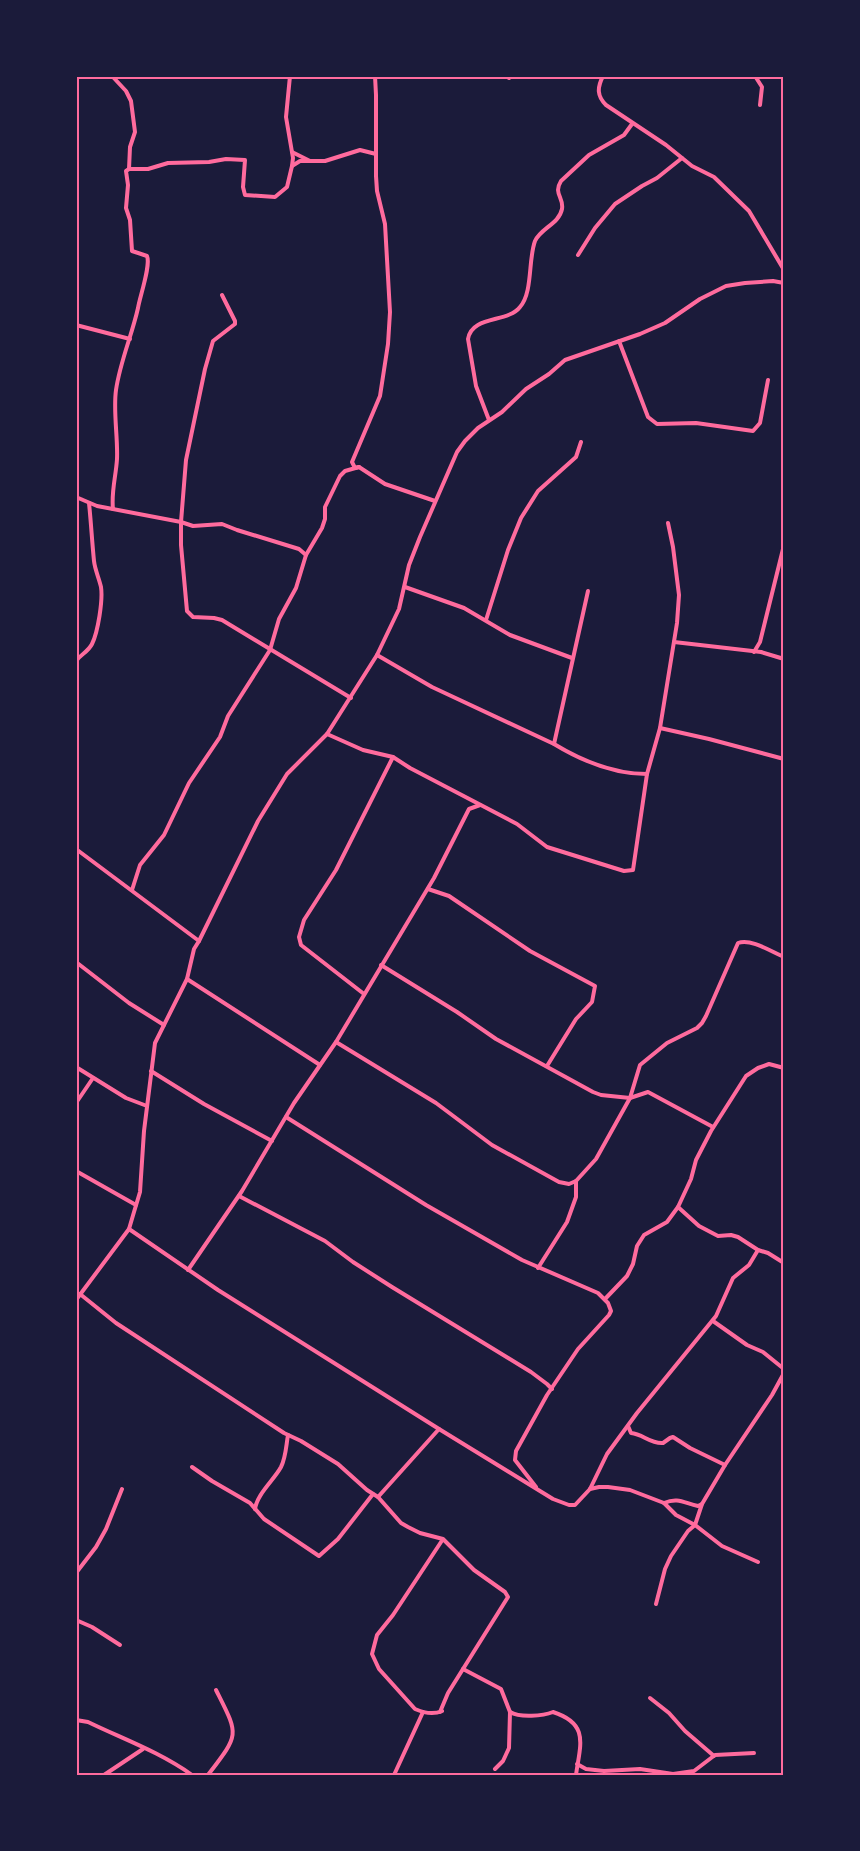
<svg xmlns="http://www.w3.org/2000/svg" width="860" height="1851" viewBox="0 0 860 1851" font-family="Spectral,serif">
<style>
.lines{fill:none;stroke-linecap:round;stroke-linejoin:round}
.minor{stroke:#ff6b9d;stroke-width:4}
.neatline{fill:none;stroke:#ff6b9d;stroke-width:2}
</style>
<rect width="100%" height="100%" fill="#1b1b3a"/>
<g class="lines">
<g class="minor">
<path d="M112,76L126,91L131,101L135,132L130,147L129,169L126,171L128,185L126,208L130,220L132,251L147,256C151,265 140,296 138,308C132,335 120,362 116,390C113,411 118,437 117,459C116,476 111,492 113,509"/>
<path d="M375,76L376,95V176L377,191L385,224L390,312L388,344L380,396L352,462L355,468L359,467L385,484L435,501"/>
<path d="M603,76C597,88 597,96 606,105L666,145L692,166L714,177L749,211L784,270"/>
<path d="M755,76L762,87L760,105"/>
<path d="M509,78L510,76"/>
<path d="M292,152L308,160"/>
<path d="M292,166L300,161H325L360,150L376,154"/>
<path d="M129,169H148L168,163L209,162L226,159L245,160L243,187L245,195L275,197L287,187L292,166L293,158L286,117L290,76"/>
<path d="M578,255L595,228L615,204L642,186L657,178L682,158"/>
<path d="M222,295L235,321V324L213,341L205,369L186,460L181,522V545L187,611L193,617L214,618L222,620L351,698"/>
<path d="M76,325L130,339"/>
<path d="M619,341L648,417L657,424L696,423L753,431L760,423L768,380"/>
<path d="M489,420L476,386L468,339C472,315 508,323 520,307C533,292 528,260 535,241C541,228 559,224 562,209C564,197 553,194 561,181L589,155L624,135L632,124"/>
<path d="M76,497L97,506L181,522L193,526L222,524L237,530L299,549L306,555"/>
<path d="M405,587L464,608L510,635L572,658"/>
<path d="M486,620L508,550L521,518L538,491L576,457L581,442"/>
<path d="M674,642L761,652L784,659"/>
<path d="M754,652L760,642L784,545"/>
<path d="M377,655L432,687L554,744C582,761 614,774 647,774"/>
<path d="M76,661C81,654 88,652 92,644C98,632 103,600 101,587C99,578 95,570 94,561C92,541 91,522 89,503"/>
<path d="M660,728L709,739L784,759"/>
<path d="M327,734L363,750L393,757L410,768L517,824L547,847L624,871L633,870L647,774L660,728L677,623L679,595L673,547L668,523"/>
<path d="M554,744L588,591"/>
<path d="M76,849L199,941L194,949L187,979L155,1043L144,1131L140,1192L134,1212L129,1229L76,1300"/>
<path d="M428,889L449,896L530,951L595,986L592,1002L576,1019L547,1066"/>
<path d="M132,890L140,865L164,835L189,783L220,737L228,716L270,650L279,619L296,588L306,555L322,528L325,519V507L340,476L345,471L359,467"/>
<path d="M199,941L258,821L287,774L327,734L377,655L399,609L409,565L420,537L457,452L465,441L478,428L502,412L526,389L549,374L565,360L640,334L665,323L700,299L726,286L745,283L773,281L784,283"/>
<path d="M76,962L129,1003L164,1025"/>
<path d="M381,965L457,1012L496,1039L593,1092L601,1095L630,1098L648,1092L713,1127"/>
<path d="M187,979L320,1065"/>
<path d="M364,994L301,945L299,937L304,920L336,870L393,757"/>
<path d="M336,1042L436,1103L492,1145L559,1182L569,1184L576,1181L596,1159L630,1098L640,1065L667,1043L697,1028L702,1023L706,1016L738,943C751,938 772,952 784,957"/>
<path d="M76,1067L126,1098L147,1106"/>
<path d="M151,1071L204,1104L272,1141"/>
<path d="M76,1103L93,1078"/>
<path d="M286,1117L426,1205L522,1260L598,1293L608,1303L611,1311L609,1315L578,1349L547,1395L516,1451L515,1460L536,1487"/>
<path d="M76,1171L136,1205"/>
<path d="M239,1196L325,1241L353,1262L392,1287L531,1372L547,1384L552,1389"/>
<path d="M678,1207L699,1226L718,1236L731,1235L738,1237L758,1250"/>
<path d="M129,1229L218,1290L439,1429L553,1499L569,1505H575L590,1489L607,1454L637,1413L716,1316L733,1278L749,1265L758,1250L768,1253L784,1263"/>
<path d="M538,1268L567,1222L576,1197V1181"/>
<path d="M188,1270L242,1191L294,1103L336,1042L434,878L469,809L480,805"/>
<path d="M80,1294L116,1323L284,1433L301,1441L338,1464L367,1490L378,1497L401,1523L408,1527L420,1533L443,1539L474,1570L505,1592L508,1597L448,1693L440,1712L442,1711C433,1715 424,1713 415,1709L379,1669L372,1654L377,1635L393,1615L443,1539"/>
<path d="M605,1299L627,1276L633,1264L637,1246L644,1235L667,1222L678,1207L691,1179L696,1160L711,1131L746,1076L758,1068L769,1064L784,1068"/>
<path d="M713,1321L747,1345L763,1352L784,1369"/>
<path d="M628,1426L631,1433C643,1434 650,1444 663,1443L670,1438L673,1437L690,1448L725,1465"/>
<path d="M192,1467L212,1481L250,1503L264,1519L319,1556L338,1539L373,1494"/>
<path d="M590,1489L599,1487H608L630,1490L664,1503L676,1515L695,1525L722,1546L758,1562"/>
<path d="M378,1497L439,1429"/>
<path d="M664,1503C678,1497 684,1503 698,1506L702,1504"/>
<path d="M255,1509C257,1494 274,1480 281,1467C286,1457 286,1446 288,1435"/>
<path d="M76,1573L96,1547L106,1529L122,1489"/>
<path d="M656,1604L665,1569L671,1556L688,1531L695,1525L702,1504L725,1465L772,1395L784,1373"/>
<path d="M76,1620L92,1627L120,1645"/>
<path d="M463,1669L501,1689L510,1712L509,1748L503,1761L495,1769"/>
<path d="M650,1698L669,1713L685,1731L714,1756"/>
<path d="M510,1712C520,1718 543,1716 553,1712C590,1724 580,1745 576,1775"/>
<path d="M76,1720L88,1722C123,1739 160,1752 192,1775"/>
<path d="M577,1764L586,1769L604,1771L640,1769L673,1774L694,1771L715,1755L754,1753"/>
<path d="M104,1775L143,1749"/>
<path d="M208,1775C240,1733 239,1736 216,1690"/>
<path d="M394,1775L423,1712"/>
</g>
</g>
<rect width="860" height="1851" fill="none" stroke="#1b1b3a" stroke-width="155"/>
<rect x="78" y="78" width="704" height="1696" class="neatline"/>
</svg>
